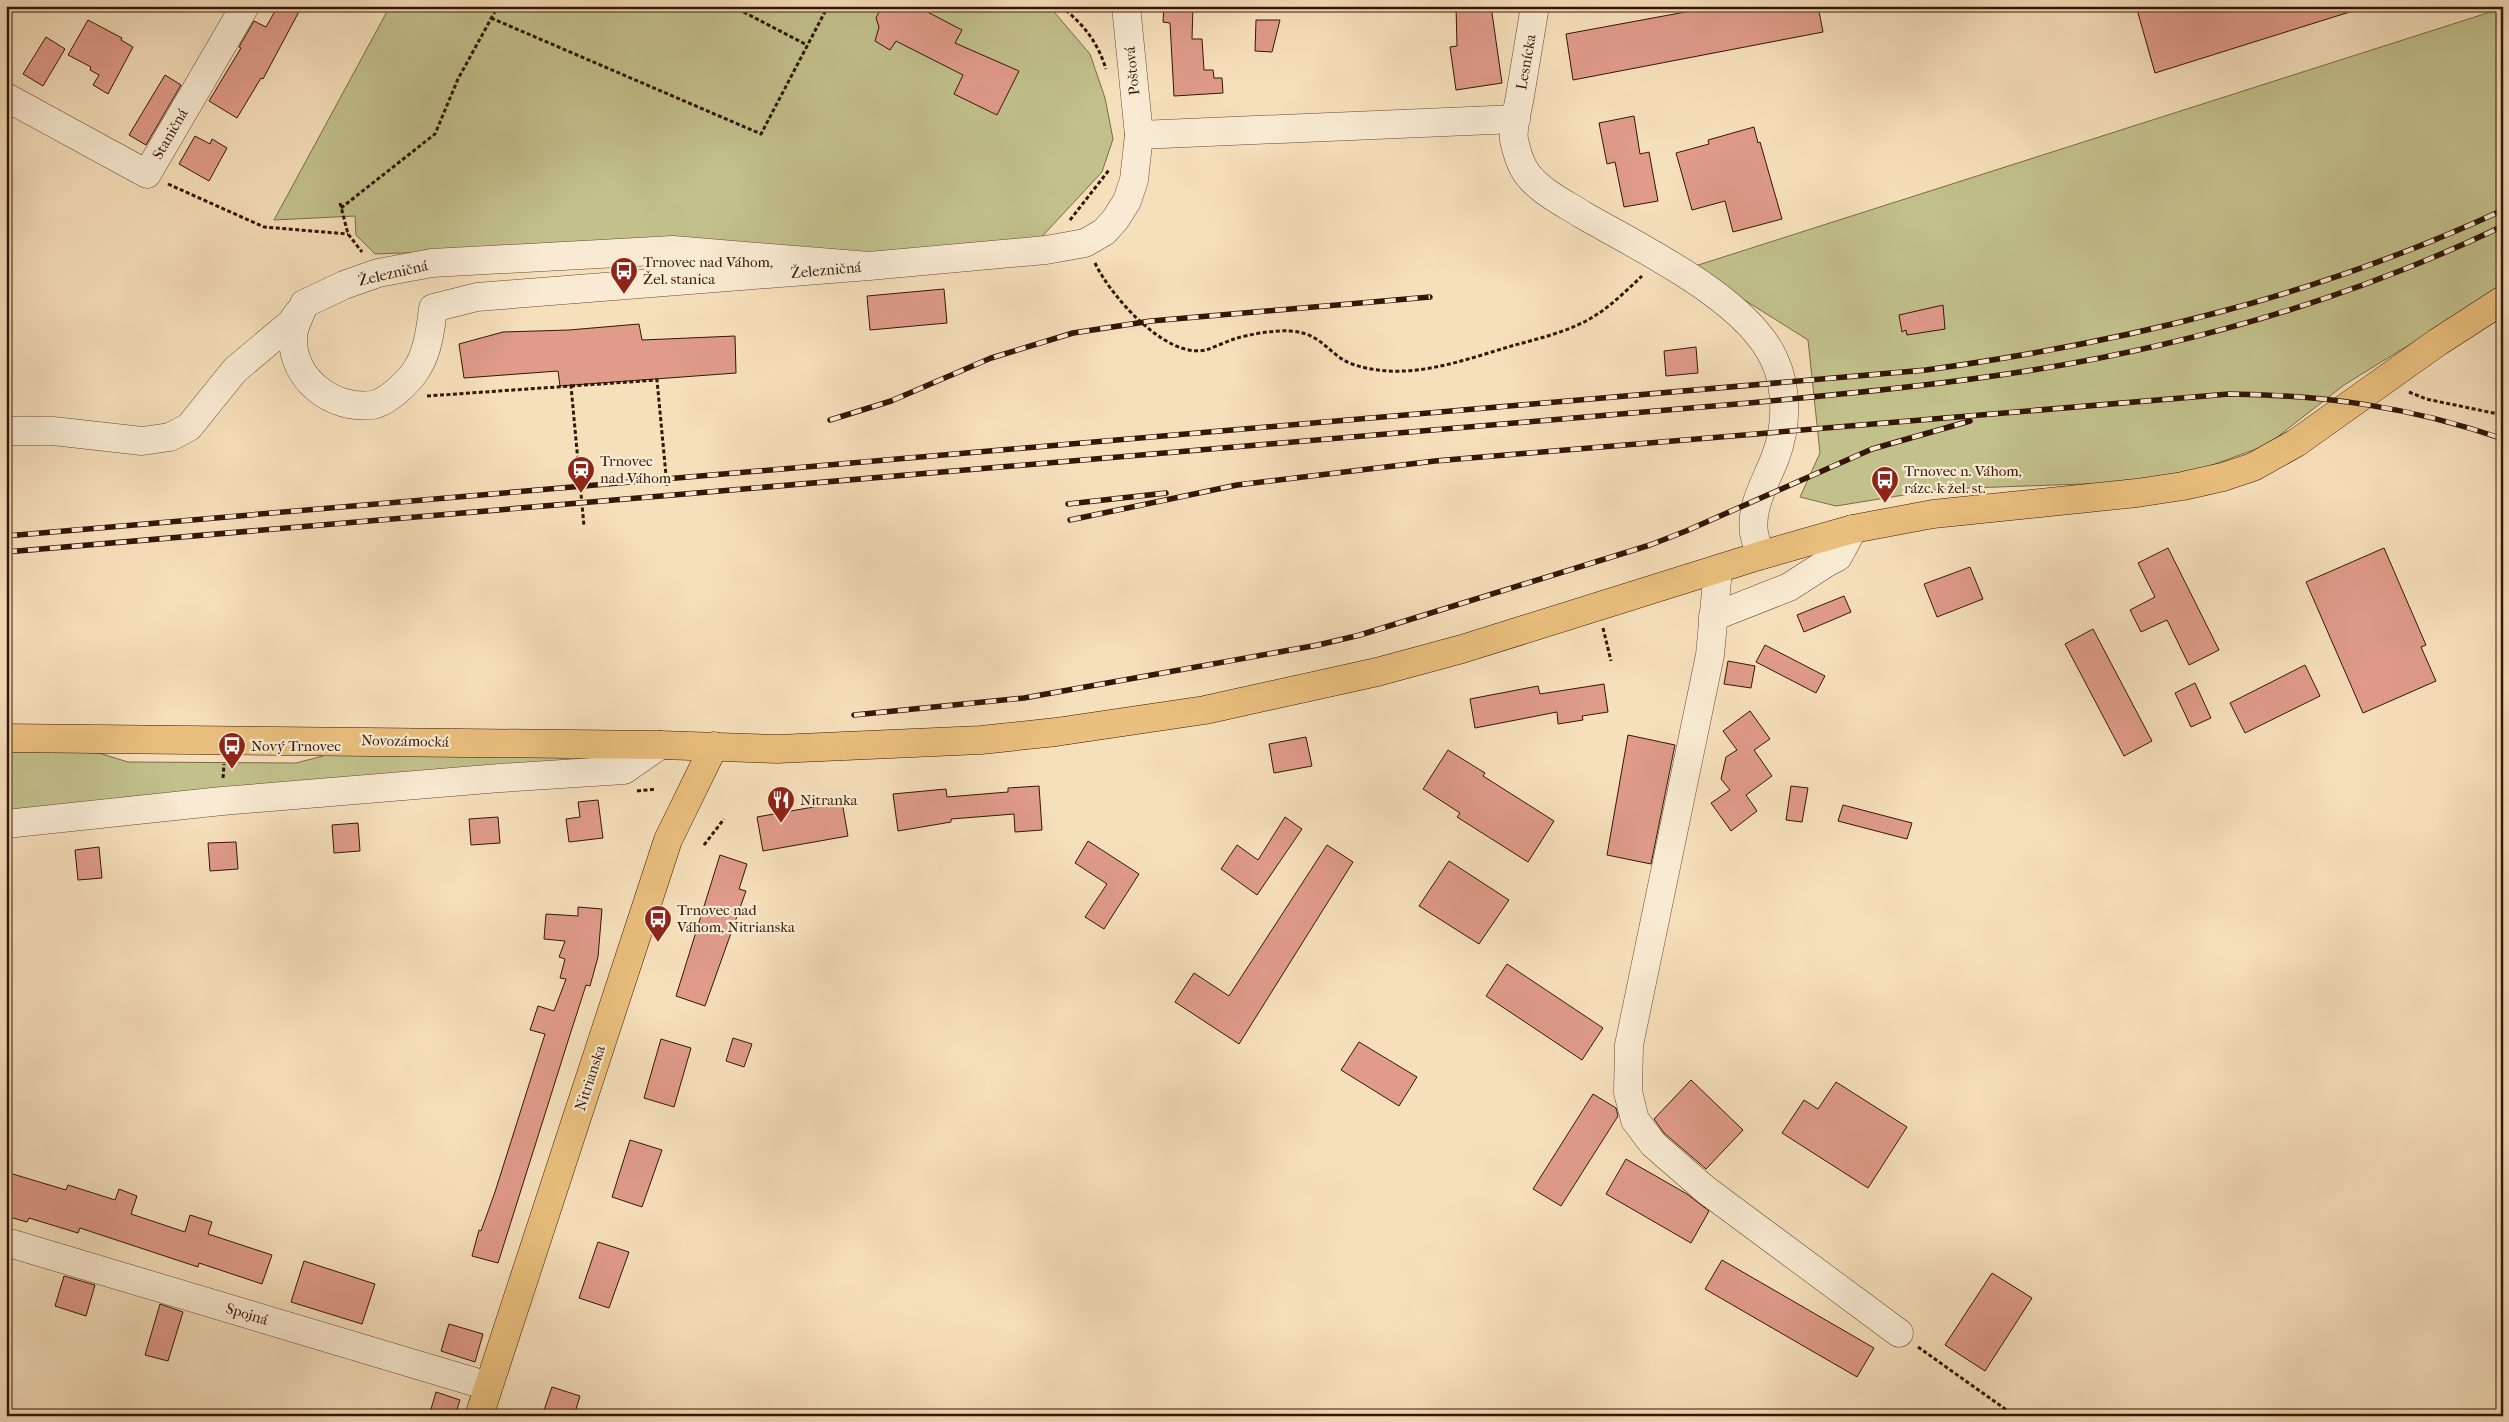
<svg xmlns="http://www.w3.org/2000/svg" width="2509" height="1422" viewBox="0 0 2509 1422" font-family="'IM FELL French Canon',serif">
<style>
.green{fill:#c2c18c;stroke:#7b6b49}
.building{fill:#e09b8b;stroke:#341506}
.lines{fill:none;stroke-linecap:round;stroke-linejoin:round}
.minor-casing{stroke:#644833;stroke-width:29}
.major-casing{stroke:#341506;stroke-width:29}
.path{stroke:#341506;stroke-width:3;stroke-dasharray:4 2.5;stroke-linecap:butt}
.minor{stroke:#f9ebd3;stroke-width:28}
.major{stroke:#ebc07e;stroke-width:28}
.rail-casing{stroke:#341506;stroke-width:5.5}
.rail{stroke:#f9ebd3;stroke-width:4;stroke-dasharray:11;stroke-linecap:butt}
.labels{text-anchor:middle;stroke-width:4.5;stroke-linejoin:round;paint-order:stroke}
.street-label{font-size:15px;fill:#341506;stroke:#f9ebd3}
.poi-label{font-size:15px;fill:#341506;stroke:#f9ebd3;text-anchor:start}
</style>
<rect width="100%" height="100%" fill="#f6e0bb"/>
<filter id="stains"><feTurbulence type="fractalNoise" baseFrequency=".004" numOctaves="4"/><feColorMatrix values="0 0 0 0 .2 0 0 0 0 .09 0 0 0 0 .02 0 0 0 .5 -.17"/></filter>
<radialGradient id="worn" r=".72"><stop offset=".6" stop-color="#630" stop-opacity="0"/><stop offset="1" stop-color="#630" stop-opacity=".3"/></radialGradient>
<g class="green">
<path d="M390,6H1049L1090,54L1105,98L1113,139L1102,172L1035,244L846,255L672,243L375,254L356,235L355,216L274,220Z"/>
<path d="M2503,8V287L2344,385L2267,445L2196,471L2139,482L1941,489L1836,506L1800,497L1820,453L1808,340L1692,267Z"/>
<path d="M6,750L99,753L128,762L296,763L338,752L568,757V767L6,819Z"/>
</g>
<g class="building">
<path d="M278,6H302L263,79L261,78L237,118L209,101L241,48L239,47L254,21L266,27Z"/>
<path d="M882,6H916L962,30L955,43L1019,71L997,115L954,94L963,75L896,41L890,50L875,41L879,27L876,18Z"/>
<path d="M1164,6H1193L1192,39H1202L1204,70H1213L1214,78H1222L1223,93L1174,96L1170,23L1163,22Z"/>
<path d="M1456,6H1491L1502,83L1456,90L1450,47L1457,46Z"/>
<path d="M1718,6H1818L1823,32L1573,80L1566,34Z"/>
<path d="M2136,6H2355L2356,10L2155,73Z"/>
<path d="M88,20L122,38L121,40L133,47L108,94L93,85L99,75L90,70L91,67L68,55Z"/>
<path d="M1256,20H1280L1272,52L1255,51Z"/>
<path d="M46,37L65,49L43,86L23,74Z"/>
<path d="M165,75L181,85L146,145L129,135Z"/>
<path d="M1634,116L1640,154L1649,152L1658,201L1624,207L1615,162L1607,164L1599,123Z"/>
<path d="M1754,127L1758,143L1760,142L1782,219L1733,232L1725,201L1692,210L1676,153L1709,144L1708,140Z"/>
<path d="M195,136L210,144L212,139L227,148L209,181L179,164Z"/>
<path d="M944,289L947,323L870,330L867,296Z"/>
<path d="M1943,305L1945,329L1907,335L1906,330L1902,332L1899,315Z"/>
<path d="M639,324L642,340L735,336L736,373L560,386L558,371L464,378L459,344L503,332L569,330Z"/>
<path d="M1696,347L1698,373L1666,376L1664,351Z"/>
<path d="M2168,548L2219,650L2189,665L2167,620L2141,632L2130,610L2155,597L2138,563Z"/>
<path d="M2384,548L2426,645L2421,647L2436,681L2363,713L2306,582Z"/>
<path d="M1970,567L1983,599L1937,617L1924,584Z"/>
<path d="M1844,596L1851,612L1804,632L1797,615Z"/>
<path d="M2093,629L2152,741L2124,756L2065,644Z"/>
<path d="M1765,645L1825,676L1816,693L1756,662Z"/>
<path d="M1728,661L1755,666L1751,688L1724,684Z"/>
<path d="M2305,665L2320,696L2245,733L2230,703Z"/>
<path d="M2195,683L2211,718L2191,727L2175,693Z"/>
<path d="M1604,684L1608,712L1582,716L1583,720L1558,724L1557,712L1475,728L1470,699L1538,686L1540,694Z"/>
<path d="M1750,711L1770,739L1754,750L1772,776L1746,795L1757,811L1731,831L1711,803L1730,790L1721,779L1726,757L1737,750L1723,731Z"/>
<path d="M1628,735L1675,745L1651,864L1607,855Z"/>
<path d="M1306,737L1312,766L1274,773L1269,744Z"/>
<path d="M1448,750L1485,773L1483,776L1554,821L1528,862L1457,817L1460,813L1423,789Z"/>
<path d="M1039,786L1042,830L1015,832L1014,814L951,819V822L898,831L893,794L946,789L947,797L1008,792V788Z"/>
<path d="M1791,786L1808,788L1802,822L1786,820Z"/>
<path d="M598,800L603,838L569,842L566,819L580,817L578,802Z"/>
<path d="M842,802L848,836L763,851L757,817Z"/>
<path d="M1843,805L1912,823L1907,839L1838,821Z"/>
<path d="M498,817L500,843L471,845L469,819Z"/>
<path d="M1285,817L1302,829L1257,895L1221,869L1237,845L1258,860Z"/>
<path d="M358,823L360,851L334,853L332,825Z"/>
<path d="M1088,841L1139,874L1104,929L1085,917L1107,884L1075,863Z"/>
<path d="M236,842L238,869L210,871L208,843Z"/>
<path d="M1327,845L1353,862L1239,1044L1175,1002L1194,973L1229,996Z"/>
<path d="M99,847L102,878L78,880L75,850Z"/>
<path d="M720,855L747,864L739,889L746,891L705,1006L676,996Z"/>
<path d="M1449,861L1509,900L1479,944L1419,906Z"/>
<path d="M578,907L602,909L598,957L590,986L586,985L568,1041L498,1263L472,1256L479,1230L481,1231L495,1192L545,1034L530,1030L538,1006L554,1011L566,979L560,978L565,959L559,957L565,941L544,939L546,914L578,916Z"/>
<path d="M1507,964L1603,1028L1582,1060L1486,996Z"/>
<path d="M733,1038L752,1044L744,1067L726,1061Z"/>
<path d="M661,1039L691,1048L674,1107L644,1098Z"/>
<path d="M1359,1042L1417,1077L1399,1106L1341,1070Z"/>
<path d="M1691,1080L1743,1130L1706,1169L1664,1133L1654,1119Z"/>
<path d="M1836,1082L1907,1127L1868,1188L1782,1133L1804,1100L1818,1109Z"/>
<path d="M1593,1094L1616,1108L1618,1116L1561,1206L1533,1189Z"/>
<path d="M630,1140L662,1150L642,1207L612,1197Z"/>
<path d="M1626,1159L1687,1194L1709,1211L1691,1243L1606,1194Z"/>
<path d="M6,1172L66,1190L68,1185L115,1200L119,1189L137,1196L131,1214L185,1232L190,1215L212,1222L208,1234L272,1255L262,1284L199,1263L198,1267L80,1228L78,1233L29,1218L27,1222L6,1216Z"/>
<path d="M598,1242L629,1252L609,1308L579,1298Z"/>
<path d="M1722,1260L1874,1348L1857,1377L1705,1289Z"/>
<path d="M304,1261L375,1284L362,1324L291,1302Z"/>
<path d="M1992,1273L2032,1298L1985,1371L1945,1345Z"/>
<path d="M64,1276L95,1285L86,1316L55,1306Z"/>
<path d="M160,1304L183,1312L168,1361L145,1355Z"/>
<path d="M449,1324L483,1334L475,1362L441,1351Z"/>
<path d="M552,1387L580,1396L574,1416H542Z"/>
<path d="M436,1392L460,1400L455,1416H429Z"/>
</g>
<g class="lines">
<defs>
<g id="minor">
<path d="M1535,6C1530,36 1525,66 1520,96C1518,109 1512,126 1514,140C1516,149 1520,162 1524,169C1535,189 1564,203 1583,215C1640,248 1746,298 1774,359C1788,389 1787,427 1775,458C1766,482 1750,506 1754,533C1755,541 1759,548 1762,555"/>
<path d="M6,97L147,174L245,6"/>
<path d="M1139,135L1516,119"/>
<path d="M869,266L477,297L433,308C431,327 428,351 418,367C411,380 387,403 372,405C332,410 292,379 293,337C293,327 301,314 304,304L344,285L378,273L432,263L673,250L869,266L1046,250L1085,243L1104,232L1115,220L1127,201L1134,180L1139,135L1126,6"/>
<path d="M6,431H53L142,441L170,437L189,427L235,370L291,323L299,312"/>
<path d="M1718,570L1710,655L1629,1045L1628,1092L1635,1120L1653,1144L1706,1190L1899,1333"/>
<path d="M1713,617L1789,587L1828,562L1838,557L1853,529"/>
<path d="M6,824L222,801L500,778L624,770L660,745"/>
<path d="M6,1242L488,1386"/>
</g>
<g id="major">
<path d="M6,738L660,745L777,749L981,740L1056,732L1205,710L1377,672L1462,649L1762,555L1853,529L1933,514L2137,493L2183,486L2223,477L2253,467L2296,443L2438,342L2503,300"/>
<path d="M479,1416L668,840L714,746"/>
</g>
</defs>
<use href="#minor" class="minor-casing"/>
<use href="#major" class="major-casing"/>
<g class="path">
<path d="M732,6L807,45"/>
<path d="M950,6L957,10L958,6"/>
<path d="M1061,6C1084,25 1097,41 1106,69"/>
<path d="M491,18L761,134L828,6"/>
<path d="M168,184L264,227L348,234"/>
<path d="M340,203L348,234L362,252"/>
<path d="M341,208L435,134L458,79L498,6"/>
<path d="M1070,220L1109,170"/>
<path d="M1095,263C1110,295 1165,359 1206,350C1215,347 1225,342 1234,339C1250,334 1274,330 1290,331C1323,333 1328,355 1352,364C1407,383 1463,360 1515,345C1541,338 1570,331 1593,317C1611,306 1627,290 1642,276"/>
<path d="M571,386L657,380L667,486"/>
<path d="M2409,392L2426,399L2503,415"/>
<path d="M427,396L571,386L584,526"/>
<path d="M1603,628L1611,661"/>
<path d="M223,778L224,764"/>
<path d="M637,791L656,789"/>
<path d="M704,845L724,819"/>
<path d="M1918,1347L2015,1416"/>
</g>
<use href="#minor" class="minor"/>
<use href="#major" class="major"/>
<defs>
<g id="rail">
<path d="M830,420L891,401L991,358L1073,333L1151,321L1430,297"/>
<path d="M1068,504L1166,493"/>
<path d="M1070,520L1237,485L1435,461L2229,394C2325,395 2411,407 2503,439"/>
<path d="M6,536L1926,370C2127,342 2318,296 2503,210"/>
<path d="M6,552L1749,403C1844,394 1939,385 2033,370C2194,344 2355,297 2503,226"/>
<path d="M854,715L1024,698L1318,645L1360,635L1650,545L1686,531L1872,449L1970,421"/>
</g>
</defs>
<use href="#rail" class="rail-casing"/>
<use href="#rail" class="rail"/>
</g>
<defs>
<symbol id="bus-pin" viewBox="-11 -11 22 30"><path d="M0 17L-7.5 6A9.5 9.5 0 1 1 7.5 6Z" fill="#8f2418" stroke="#f9ebd3"/><path d="M-5-6H5V4H4V6H2V4H-2V6H-4V4H-5ZM-3.5-4V0h7V-4ZM-3.5 1.2v1.5H-2V1.2ZM2 1.2v1.5H3.5V1.2Z" fill="#fff"/></symbol>
<symbol id="station-pin" viewBox="-11 -11 22 30"><path d="M0 17L-7.5 6A9.5 9.5 0 1 1 7.5 6Z" fill="#8f2418" stroke="#f9ebd3"/><path d="M-3-6H3Q5-6 5-4V2Q5 4 3 4L4.5 6H3L1.5 4h-3L-3 6H-4.5L-3 4Q-5 4-5 2V-4Q-5-6-3-6ZM-3.5-4v3h7v-3ZM-3.5 1v1.5H-2V1ZM2 1v1.5H3.5V1Z" fill="#fff"/></symbol>
<symbol id="restaurant-pin" viewBox="-11 -11 22 30"><path d="M0 17L-7.5 6A9.5 9.5 0 1 1 7.5 6Z" fill="#8f2418" stroke="#f9ebd3"/><path d="M-5-6h1v4h1v-4h1v4h1v-4h1v5L-1.5 .5V6h-2V.5L-5-1ZM5-6V6H3V1.5H1.5Q1.5-4 5-6Z" fill="#fff"/></symbol>
</defs>
<g fill-rule="evenodd">
<use href="#bus-pin" x="608" y="255" width="32" height="43"/>
<use href="#station-pin" x="565" y="454" width="32" height="43"/>
<use href="#bus-pin" x="1869" y="464" width="32" height="43"/>
<use href="#bus-pin" x="216" y="730" width="32" height="43"/>
<use href="#restaurant-pin" x="765" y="784" width="32" height="43"/>
<use href="#bus-pin" x="642" y="903" width="32" height="43"/>
</g>
<g class="labels">
<g class="street-label">
<text transform="translate(1526 62) rotate(-80)" y="5">Lesnícka</text>
<text transform="translate(1132 71) rotate(-96)" y="5">Poštová</text>
<text transform="translate(170 134) rotate(-60)" y="5">Staničná</text>
<text transform="translate(826 270) rotate(-5)" y="5">Železničná</text>
<text transform="translate(393 273) rotate(-13)" y="5">Železničná</text>
<text transform="translate(405 741) rotate(1)" y="5">Novozámocká</text>
<text transform="translate(590 1078) rotate(-72)" y="5">Nitrianska</text>
<text transform="translate(247 1314) rotate(17)" y="5">Spojná</text>
</g>
<g class="poi-label">
<text x="643" y="267">Trnovec nad Váhom,<tspan x="643" dy="17">Žel. stanica</tspan></text>
<text x="600" y="466">Trnovec<tspan x="600" dy="17">nad Váhom</tspan></text>
<text x="1904" y="476">Trnovec n. Váhom,<tspan x="1904" dy="17">rázc. k žel. st.</tspan></text>
<text x="251" y="751">Nový Trnovec</text>
<text x="800" y="805">Nitranka</text>
<text x="677" y="915">Trnovec nad<tspan x="677" dy="17">Váhom, Nitrianska</tspan></text>
</g>
</g>
<rect width="2509" height="1422" fill="none" stroke="#f6e0bb" stroke-width="25"/>
<rect x="8" y="8" width="2494" height="1407" fill="none" stroke="#341506" stroke-width="2.5"/>
<rect x="12" y="12" width="2484" height="1397" fill="none" stroke="#341506"/>
<rect width="100%" height="100%" filter="url(#stains)"/>
<rect width="100%" height="100%" fill="url(#worn)"/>
</svg>
